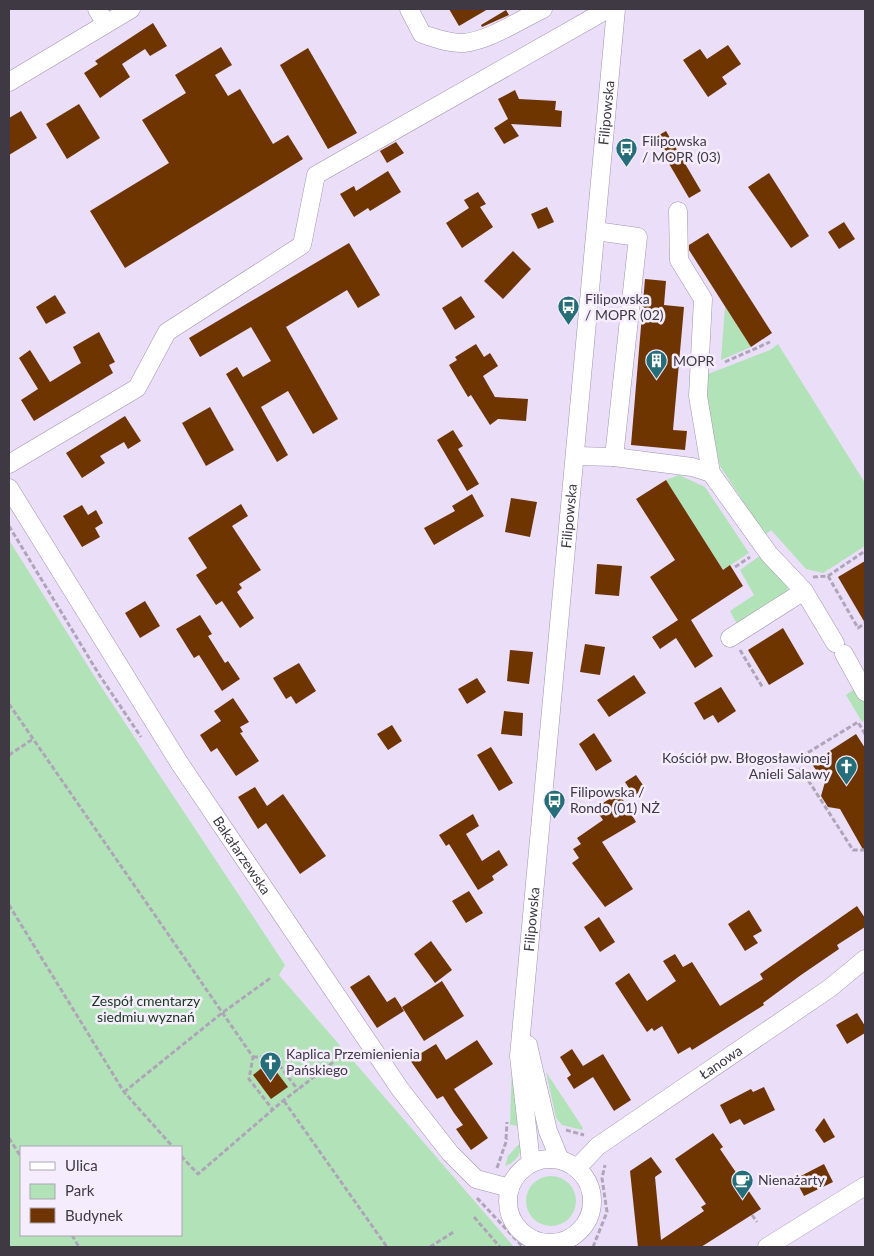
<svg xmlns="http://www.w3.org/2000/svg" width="874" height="1256" viewBox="0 0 874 1256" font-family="Lato,sans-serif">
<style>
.green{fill:#b2e3b8;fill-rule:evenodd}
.building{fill:#6f3500}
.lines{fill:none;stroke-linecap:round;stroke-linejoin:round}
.minor-casing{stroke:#a194ad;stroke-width:19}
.path{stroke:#afa5b9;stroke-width:3;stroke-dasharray:5 2.5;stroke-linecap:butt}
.minor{stroke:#fff;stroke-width:18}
.labels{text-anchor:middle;stroke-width:5;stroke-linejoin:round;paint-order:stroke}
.street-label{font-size:14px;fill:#3e3943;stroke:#f5edfd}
.poi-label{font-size:14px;fill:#3e3943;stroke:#f5edfd;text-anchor:start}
.park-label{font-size:14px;fill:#16371b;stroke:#f5edfd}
</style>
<rect width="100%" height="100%" fill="#ebdef8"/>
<g class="green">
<path d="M725,307L751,347L721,360V359Z"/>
<path d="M778,344L865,483V546L823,573L806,569L771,530L765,535L720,466L705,395L708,374L770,350Z"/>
<path d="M679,475L705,487L749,553L723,570L666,480Z"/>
<path d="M9,540L98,682L285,965L279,975L514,1247H9ZM21,1147H181V1235H21Z"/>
<path d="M761,555L788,585L787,592L737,624L730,611L754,595L740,570Z"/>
<path d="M865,682V720L862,722L846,695Z"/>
<path d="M512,1063L520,1126L510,1125Z"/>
<path d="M546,1072L583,1128L582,1130L562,1125L556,1118Z"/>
<path d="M522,1144C520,1156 516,1162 505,1166L508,1156L518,1145Z"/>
<circle cx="551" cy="1201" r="25"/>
</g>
<g class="building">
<path d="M449,9H488L459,26Z"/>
<path d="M506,10L509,15L482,27L481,25Z"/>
<path d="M153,23L167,46L150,56L145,49L122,64L130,77L100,98L84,73L98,64L95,61Z"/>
<path d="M728,45L741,64L722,77L727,84L708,97L683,60L700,49L707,59Z"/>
<path d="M221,47L232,65L215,75L228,96L240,89L273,144L288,135L303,159L125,268L90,211L169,163L142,120L186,93L175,75Z"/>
<path d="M308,48L357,133L328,149L280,65Z"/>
<path d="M515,90L519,99L556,101L555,110L562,111L561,127L511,124L519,136L504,144L494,128L508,119L498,99Z"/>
<path d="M79,104L100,138L67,159L46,124Z"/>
<path d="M21,111L37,138L9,155V118Z"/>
<path d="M666,131L701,191L689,198L654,138Z"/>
<path d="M396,142L404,153L387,163L380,151Z"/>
<path d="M388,171L401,192L370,211L368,208L354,217L340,194L354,186L356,191Z"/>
<path d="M769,173L809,236L791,248L748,187Z"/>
<path d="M478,192L486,204L480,207L493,227L462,248L446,223L469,208L464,200Z"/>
<path d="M547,207L554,222L538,229L531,214Z"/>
<path d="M844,222L855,239L839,249L828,232Z"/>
<path d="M708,233L772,333L751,347L689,250V245Z"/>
<path d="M349,243L380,295L358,308L347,290L286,327L338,419L313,434L288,391L261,407L288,455L277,462L226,374L237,367L243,377L271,361L251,327L200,357L189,338Z"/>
<path d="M513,251L531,269L503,299L484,281Z"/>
<path d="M645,279L666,281L664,305L684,307L673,430L687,431L685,450L631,445Z"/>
<path d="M55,295L66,313L46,324L36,307Z"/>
<path d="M461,296L475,317L455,330L442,308Z"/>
<path d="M99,332L115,362L109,365L113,373L34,421L21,400L38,389L19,358L30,350L50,382L81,363L73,347Z"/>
<path d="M476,344L484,357L490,353L498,366L483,376L495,397L528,399L526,421L498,419L490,425L471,395L468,397L449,365L457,360L455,357Z"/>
<path d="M210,407L234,450L206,466L182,423Z"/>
<path d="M125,416L141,441L128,449L124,442L100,456L105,463L82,478L66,453Z"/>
<path d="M453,430L463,446L458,449L479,484L467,491L437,440Z"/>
<path d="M666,480L723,570L730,565L743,586L691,620L713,656L695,668L676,638L660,649L652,637L678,620L650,577L675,560L636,499Z"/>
<path d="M472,494L484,516L434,545L424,528L455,511L452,506Z"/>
<path d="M511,498L537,502L530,537L505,532Z"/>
<path d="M241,504L248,516L232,526L261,570L239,584L242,588L237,592L254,618L240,628L222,601L216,605L196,575L207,568L188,538Z"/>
<path d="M82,505L88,515L96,510L103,523L95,528L100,537L82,547L63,516Z"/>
<path d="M865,561V623L838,577Z"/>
<path d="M597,564L622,566L619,596L595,594Z"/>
<path d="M145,601L160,626L140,638L125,613Z"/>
<path d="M200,615L212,634L208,636L225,663L228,661L240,679L222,691L199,655L194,658L176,629Z"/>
<path d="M783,628L804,664L769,685L748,650Z"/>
<path d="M585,644L605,647L600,675L580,672Z"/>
<path d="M510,650L533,652L529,684L507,681Z"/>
<path d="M299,663L316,691L296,704L291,696L286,699L273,678Z"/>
<path d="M634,675L646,693L609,717L597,700Z"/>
<path d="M477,678L486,692L467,704L458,689Z"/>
<path d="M721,687L736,711L718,723L713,715L704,720L694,703Z"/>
<path d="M233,698L249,722L240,727L243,732L240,733L259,761L236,776L217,748L211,752L200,735L221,721L214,711Z"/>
<path d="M504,711L523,713L522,736L501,734Z"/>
<path d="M392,725L402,741L388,750L377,734Z"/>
<path d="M594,733L612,761L596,771L579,744Z"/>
<path d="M856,734L865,748V853L840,809L828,807L821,796L825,782L811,763Z"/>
<path d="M491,747L513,783L499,791L477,755Z"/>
<path d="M636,775L645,788L634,796L625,782Z"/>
<path d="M255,787L267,806L283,794L326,856L300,874L266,823L258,829L238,797Z"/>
<path d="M619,793L636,822L602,842L633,889L605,907L572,863L579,858L573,849L581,844L577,838L603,820L598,813L606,808L603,803Z"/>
<path d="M473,814L479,826L466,834L482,861L499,850L508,865L492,876L494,880L478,890L449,844L446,846L439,835Z"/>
<path d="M469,891L483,913L466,923L452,901Z"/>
<path d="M857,906L865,918V927L837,945L839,949L801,975L763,1003L764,1005L692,1050L690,1047L678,1054L662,1026L654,1031L652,1028L647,1032L615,983L629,973L647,1001L676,981L663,961L675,954L683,967L692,962L720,1006L763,979L760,974Z"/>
<path d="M749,910L762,931L753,936L758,943L745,951L728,924Z"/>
<path d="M599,917L615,942L600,952L584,927Z"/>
<path d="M431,941L452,970L435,983L414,954Z"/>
<path d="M369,975L387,1002L395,997L404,1011L377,1028L350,987Z"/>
<path d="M442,981L464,1016L424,1041L402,1007Z"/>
<path d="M857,1013L865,1026V1033L847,1044L836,1025Z"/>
<path d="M477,1040L493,1064L454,1089L488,1138L471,1150L456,1129L463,1125L454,1113L443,1096L437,1099L410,1060L436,1044L446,1060Z"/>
<path d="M572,1049L583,1066L603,1054L631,1100L614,1111L593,1077L574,1089L567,1078L571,1075L560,1057Z"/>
<path d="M269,1062L288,1087L271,1099L253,1075Z"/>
<path d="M764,1087L775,1110L744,1125L740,1119L730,1124L720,1105L751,1089L753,1092Z"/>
<path d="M824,1118L835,1137L824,1143L815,1130Z"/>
<path d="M713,1133L723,1147L720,1149L761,1209L701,1247H638L630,1171L651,1157L662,1172L655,1177L661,1240L704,1211L701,1207L706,1204L675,1159Z"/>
<path d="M824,1164L833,1182L804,1196L795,1179Z"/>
</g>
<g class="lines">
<defs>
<g id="minor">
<path d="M97,9L106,24"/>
<path d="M409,9L422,34C435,38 450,44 464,43C491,40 519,20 543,9"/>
<path d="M9,82L131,9"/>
<path d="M678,211L679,260L703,299L698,396L711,473"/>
<path d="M596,231L638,237L614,457"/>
<path d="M576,456L614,457L692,467L711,473L769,554L804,591L835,643"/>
<path d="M9,464L137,388L167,332L302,245L316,175L608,9"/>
<path id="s1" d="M9,488L180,764L400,1089L450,1153L476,1179L510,1188"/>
<path d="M730,638L804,591"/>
<path d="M844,654L865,692"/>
<path d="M528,1045L548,1131L560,1160"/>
<circle cx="550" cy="1201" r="42"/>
<path id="s2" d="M531,1163L519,1056L616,9"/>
<path id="s3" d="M577,1168L598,1146L830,988L865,959"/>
<path d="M767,1247L865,1186"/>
</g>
</defs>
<use href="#minor" class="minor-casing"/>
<g class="path">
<path d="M725,362L770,342"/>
<path d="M9,526L100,676L141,737"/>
<path d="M735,567L750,557"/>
<path d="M828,576L858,628L865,623"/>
<path d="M813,577L828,576L865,551"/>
<path d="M740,650L763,688"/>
<path d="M9,704L253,1057L249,1079L273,1110"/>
<path d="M865,734L858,722L804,755L801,769L853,850H865"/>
<path d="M9,755L33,739"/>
<path d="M9,905L124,1092L173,1147"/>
<path d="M253,1057H273L298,1090"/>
<path d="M124,1092L222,1013L272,977"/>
<path d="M284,1101L387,1247"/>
<path d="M566,1130L584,1135"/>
<path d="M9,1138L21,1157"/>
<path d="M506,1139L507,1122"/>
<path d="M181,1156L198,1174L284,1100L340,1057"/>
<path d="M497,1168L507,1139"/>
<path d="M477,1198L523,1247"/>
<path d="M752,1215L757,1222"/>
<path d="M474,1217L500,1247"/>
<path d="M72,1235L79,1247"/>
<path d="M430,1247L455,1231"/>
<path d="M593,1247L607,1212L602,1178L605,1165"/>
</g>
<use href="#minor" class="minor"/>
</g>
<defs>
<symbol id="bus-pin" viewBox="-11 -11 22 30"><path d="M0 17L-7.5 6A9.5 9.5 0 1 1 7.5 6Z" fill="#266d7a" stroke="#f5edfd"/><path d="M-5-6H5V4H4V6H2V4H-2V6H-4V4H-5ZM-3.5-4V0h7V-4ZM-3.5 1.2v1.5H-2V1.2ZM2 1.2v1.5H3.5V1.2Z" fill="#fff"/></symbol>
<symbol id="building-pin" viewBox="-11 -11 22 30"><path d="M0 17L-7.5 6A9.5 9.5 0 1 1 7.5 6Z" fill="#266d7a" stroke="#f5edfd"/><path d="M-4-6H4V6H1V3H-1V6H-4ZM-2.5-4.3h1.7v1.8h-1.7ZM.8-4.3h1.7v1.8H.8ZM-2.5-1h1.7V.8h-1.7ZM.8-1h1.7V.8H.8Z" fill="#fff"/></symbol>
<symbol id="church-pin" viewBox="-11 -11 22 30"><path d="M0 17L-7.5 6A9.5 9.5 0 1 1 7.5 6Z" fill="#266d7a" stroke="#f5edfd"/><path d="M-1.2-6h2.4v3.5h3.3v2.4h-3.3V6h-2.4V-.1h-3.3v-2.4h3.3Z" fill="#fff"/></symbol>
<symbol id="cafe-pin" viewBox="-11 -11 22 30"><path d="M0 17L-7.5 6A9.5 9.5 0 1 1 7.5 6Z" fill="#266d7a" stroke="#f5edfd"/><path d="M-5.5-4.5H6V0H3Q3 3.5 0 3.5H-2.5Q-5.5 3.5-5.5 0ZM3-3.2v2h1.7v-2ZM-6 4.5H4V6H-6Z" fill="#fff"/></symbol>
</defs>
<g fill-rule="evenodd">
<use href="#bus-pin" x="614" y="136" width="25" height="34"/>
<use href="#bus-pin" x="556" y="294" width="25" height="34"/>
<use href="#building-pin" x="644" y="348" width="25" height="34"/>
<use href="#church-pin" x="834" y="754" width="25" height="34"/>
<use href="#bus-pin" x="542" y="788" width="25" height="34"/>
<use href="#church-pin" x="258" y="1050" width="25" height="34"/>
<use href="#cafe-pin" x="730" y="1168" width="25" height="34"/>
</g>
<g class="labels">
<g class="street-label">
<text dy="5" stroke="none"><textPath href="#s2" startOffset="1055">Filipowska</textPath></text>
<text dy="5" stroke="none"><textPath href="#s2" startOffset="650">Filipowska</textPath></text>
<text dy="5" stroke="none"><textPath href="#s1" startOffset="435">Bakałarzewska</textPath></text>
<text dy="5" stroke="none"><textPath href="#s2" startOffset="245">Filipowska</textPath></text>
<text dy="5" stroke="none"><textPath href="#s3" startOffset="179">Łanowa</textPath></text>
</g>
<g class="poi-label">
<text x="642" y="146">Filipowska<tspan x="642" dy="16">/ MOPR (03)</tspan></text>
<text x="585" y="304">Filipowska<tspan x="585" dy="16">/ MOPR (02)</tspan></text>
<text x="673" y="366">MOPR</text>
<text x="830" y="763" text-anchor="end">Kościół pw. Błogosławionej<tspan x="830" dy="16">Anieli Salawy</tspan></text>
<text x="570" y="797">Filipowska /<tspan x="570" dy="16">Rondo (01) NŻ</tspan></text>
<text x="286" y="1059">Kaplica Przemienienia<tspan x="286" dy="16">Pańskiego</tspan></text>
<text x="758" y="1185">Nienażarty</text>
</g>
<g class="park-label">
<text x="146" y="1006">Zespół cmentarzy<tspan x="146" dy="16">siedmiu wyznań</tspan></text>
</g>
</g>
<rect width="874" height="1256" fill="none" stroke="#3e3943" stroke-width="20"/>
<rect x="20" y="1146" width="162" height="90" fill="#f5edfd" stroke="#aca5b3"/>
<rect x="30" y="1162" width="25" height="8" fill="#ffffff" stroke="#aca5b3"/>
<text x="65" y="1171" font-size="15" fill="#3e3943">Ulica</text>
<rect x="30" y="1184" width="25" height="15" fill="#b2e3b8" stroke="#aca5b3"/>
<text x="65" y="1196" font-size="15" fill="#3e3943">Park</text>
<rect x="30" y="1208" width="25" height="15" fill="#6f3500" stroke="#aca5b3"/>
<text x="65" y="1221" font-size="15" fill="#3e3943">Budynek</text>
</svg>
